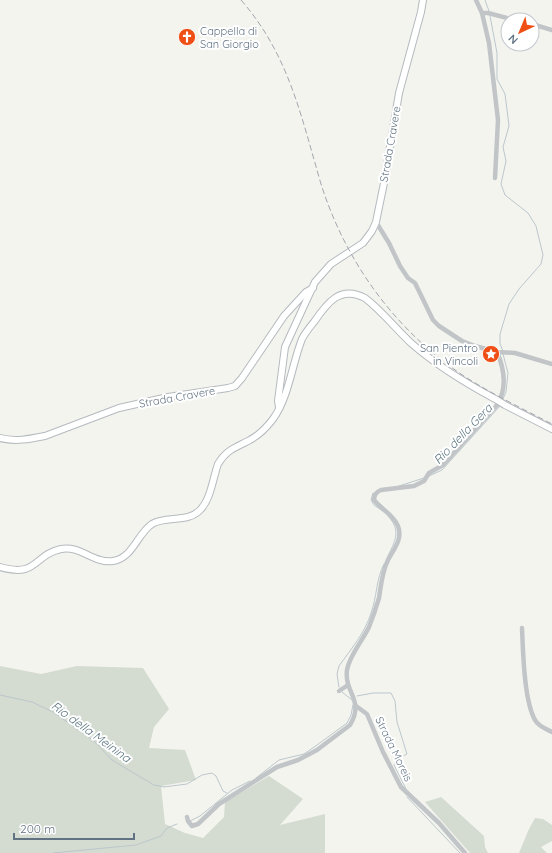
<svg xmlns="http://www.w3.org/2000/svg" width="552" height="853" viewBox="0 0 552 853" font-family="Quicksand,sans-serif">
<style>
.green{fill:#d4dbd0}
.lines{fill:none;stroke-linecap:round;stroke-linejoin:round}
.stream{stroke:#bbc7cc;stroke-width:1}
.secondary-casing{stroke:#b5babf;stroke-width:8}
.street{stroke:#c1c5c8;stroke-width:4.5}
.secondary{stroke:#fff;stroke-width:6}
.rail{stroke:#a1a7ad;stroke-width:1;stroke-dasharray:6 3;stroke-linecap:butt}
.secondary-bridge-casing{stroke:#b5babf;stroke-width:8;stroke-linecap:butt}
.secondary-bridge{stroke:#fff;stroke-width:6}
.labels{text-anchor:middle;stroke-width:4;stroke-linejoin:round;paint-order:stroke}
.poi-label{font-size:11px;fill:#617383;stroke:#fff;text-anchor:start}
.street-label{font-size:11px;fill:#617383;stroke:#fff}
.water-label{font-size:12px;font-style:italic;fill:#5c7681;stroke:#fff}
</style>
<rect width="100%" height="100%" fill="#f4f4ef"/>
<g class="green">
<path d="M0,666L41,674L77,666L143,668L169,709L154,727L149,748L185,750L196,780L161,786L165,824L185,833L203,838L224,817L225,802L269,776L303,799L280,825L325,814V853H0Z"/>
<path d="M441,797L484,836L485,847L488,853H470L425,802Z"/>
<path d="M535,818L543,819L552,825V841L541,847L547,853H519L529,829Z"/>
</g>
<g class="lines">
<g class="stream">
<path d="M485,0L489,11"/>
<path d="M490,16L497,53V79L505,94L509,126L503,147L506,161L501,184L505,195L528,213L536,226L543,255L541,264L519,289L509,304L500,334V344L503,351"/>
<path d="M502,401L506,392L508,373L503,354"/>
<path d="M429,476L442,470L500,406"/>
<path d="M399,486L424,478"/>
<path d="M373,493L371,500L374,505L384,512"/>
<path d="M387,558C395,541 402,531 388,516"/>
<path d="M339,687L337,674L339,666C351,649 365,633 371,613C377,597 376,579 384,564"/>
<path d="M342,692L352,700"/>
<path d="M0,695L32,702L53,712L94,741L112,760L154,785L164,787L187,784L202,775L212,773L216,776L223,791L227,793"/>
<path d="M357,696L373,693H391L395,701L397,722L407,754L397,759L394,765L406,789"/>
<path d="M256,778L279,760L304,754L317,745L347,723L351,715L353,705"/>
<path d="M407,797L460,853"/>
<path d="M190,821L200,816L232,790L250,781"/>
<path d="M53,853L136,845L161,836L167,828L177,824"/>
</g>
<defs>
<g id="secondary">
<path d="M505,405L552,429"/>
<path d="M279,407L278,401L285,347L315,282L331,264L363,243L372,231L376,222L384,183L399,93L421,12L423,0"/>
<path d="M0,438C15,442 30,439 45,436L119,408L168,397L228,388L235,386L242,378L284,316L306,292L313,288"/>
<path d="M0,567C38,578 33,555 61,549C80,545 94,564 113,561C133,558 137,534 152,524C167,515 188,524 201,509C211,498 213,478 218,464C226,450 235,448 248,441C258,436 267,427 273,419C289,397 292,364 302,339C305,333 310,327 314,322C327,303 340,285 365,298C382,311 395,328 411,343C437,366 467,384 497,400"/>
</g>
</defs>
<use href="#secondary" class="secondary-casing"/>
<g class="street">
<path d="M476,0L482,13H488L515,20"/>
<path d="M482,13L489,43L498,120L495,178"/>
<path d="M532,24L552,30"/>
<path d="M376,222L389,243L400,266L408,278L415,283L433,320L439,326L462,341L475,346L497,352L515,353L552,364"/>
<path d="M522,628C523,651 524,701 535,720C538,726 546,729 552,732"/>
<path d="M339,691L348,685"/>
<path d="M356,706L367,714L383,752L401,787L439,823L465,853"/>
<path d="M187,817L188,821L192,826L198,824L219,804L230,797L277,767L298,760L317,750L350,725C365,700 344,693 347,670C349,656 363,640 369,627C373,617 376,608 379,598C381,585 382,572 388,560C394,549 403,539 398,526C393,514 382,510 374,500C374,495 376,492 381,490L414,486L424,481L429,473L443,465L498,404C507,387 504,368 497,352"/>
</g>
<use href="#secondary" class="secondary"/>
<path class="rail" d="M241,0C289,55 301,116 321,184C346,263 397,333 467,378C494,395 523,409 552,424"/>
<defs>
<path id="secondary-bridge" d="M497,400L505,405"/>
</defs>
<use href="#secondary-bridge" class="secondary-bridge-casing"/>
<use href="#secondary-bridge" class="secondary-bridge"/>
</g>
<defs>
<symbol id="church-disc" viewBox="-11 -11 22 22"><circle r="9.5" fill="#ef4e15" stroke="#fff"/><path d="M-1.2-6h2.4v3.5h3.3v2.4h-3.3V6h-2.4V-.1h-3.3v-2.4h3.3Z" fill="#fff"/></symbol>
<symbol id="sight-disc" viewBox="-11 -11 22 22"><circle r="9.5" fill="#ef4e15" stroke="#fff"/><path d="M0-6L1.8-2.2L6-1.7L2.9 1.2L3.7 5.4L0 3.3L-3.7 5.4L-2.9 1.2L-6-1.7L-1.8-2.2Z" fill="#fff"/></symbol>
</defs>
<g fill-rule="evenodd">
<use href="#church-disc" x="177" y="27" width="20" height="20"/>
<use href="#sight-disc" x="481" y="344" width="20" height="20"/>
</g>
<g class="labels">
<g class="poi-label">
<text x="200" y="35">Cappella di<tspan x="200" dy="13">San Giorgio</tspan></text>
<text x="478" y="352" text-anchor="end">San Pientro<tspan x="478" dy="13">in Vincoli</tspan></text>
</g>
<g class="street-label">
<text transform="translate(390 144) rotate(-80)" y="4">Strada Cravere</text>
<text transform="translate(177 397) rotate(-10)" y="4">Strada Cravere</text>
<text transform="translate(394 749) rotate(64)" y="4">Strada Moreis</text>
</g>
<g class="water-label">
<text transform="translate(463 434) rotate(-46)" y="4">Rio della Gera</text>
<text transform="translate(91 732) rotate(36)" y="4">Rio della Meinina</text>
</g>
</g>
<g transform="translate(520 32) rotate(224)"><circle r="19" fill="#ffffff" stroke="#c0c7cd"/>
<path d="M0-3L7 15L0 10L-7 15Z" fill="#ef4e15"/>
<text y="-6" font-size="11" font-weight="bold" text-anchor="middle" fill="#617383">N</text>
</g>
<path d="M14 833v6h120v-6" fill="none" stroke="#617383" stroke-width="2"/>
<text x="20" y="833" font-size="12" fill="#617383" stroke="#ffffff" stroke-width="3" paint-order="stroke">200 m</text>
</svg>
